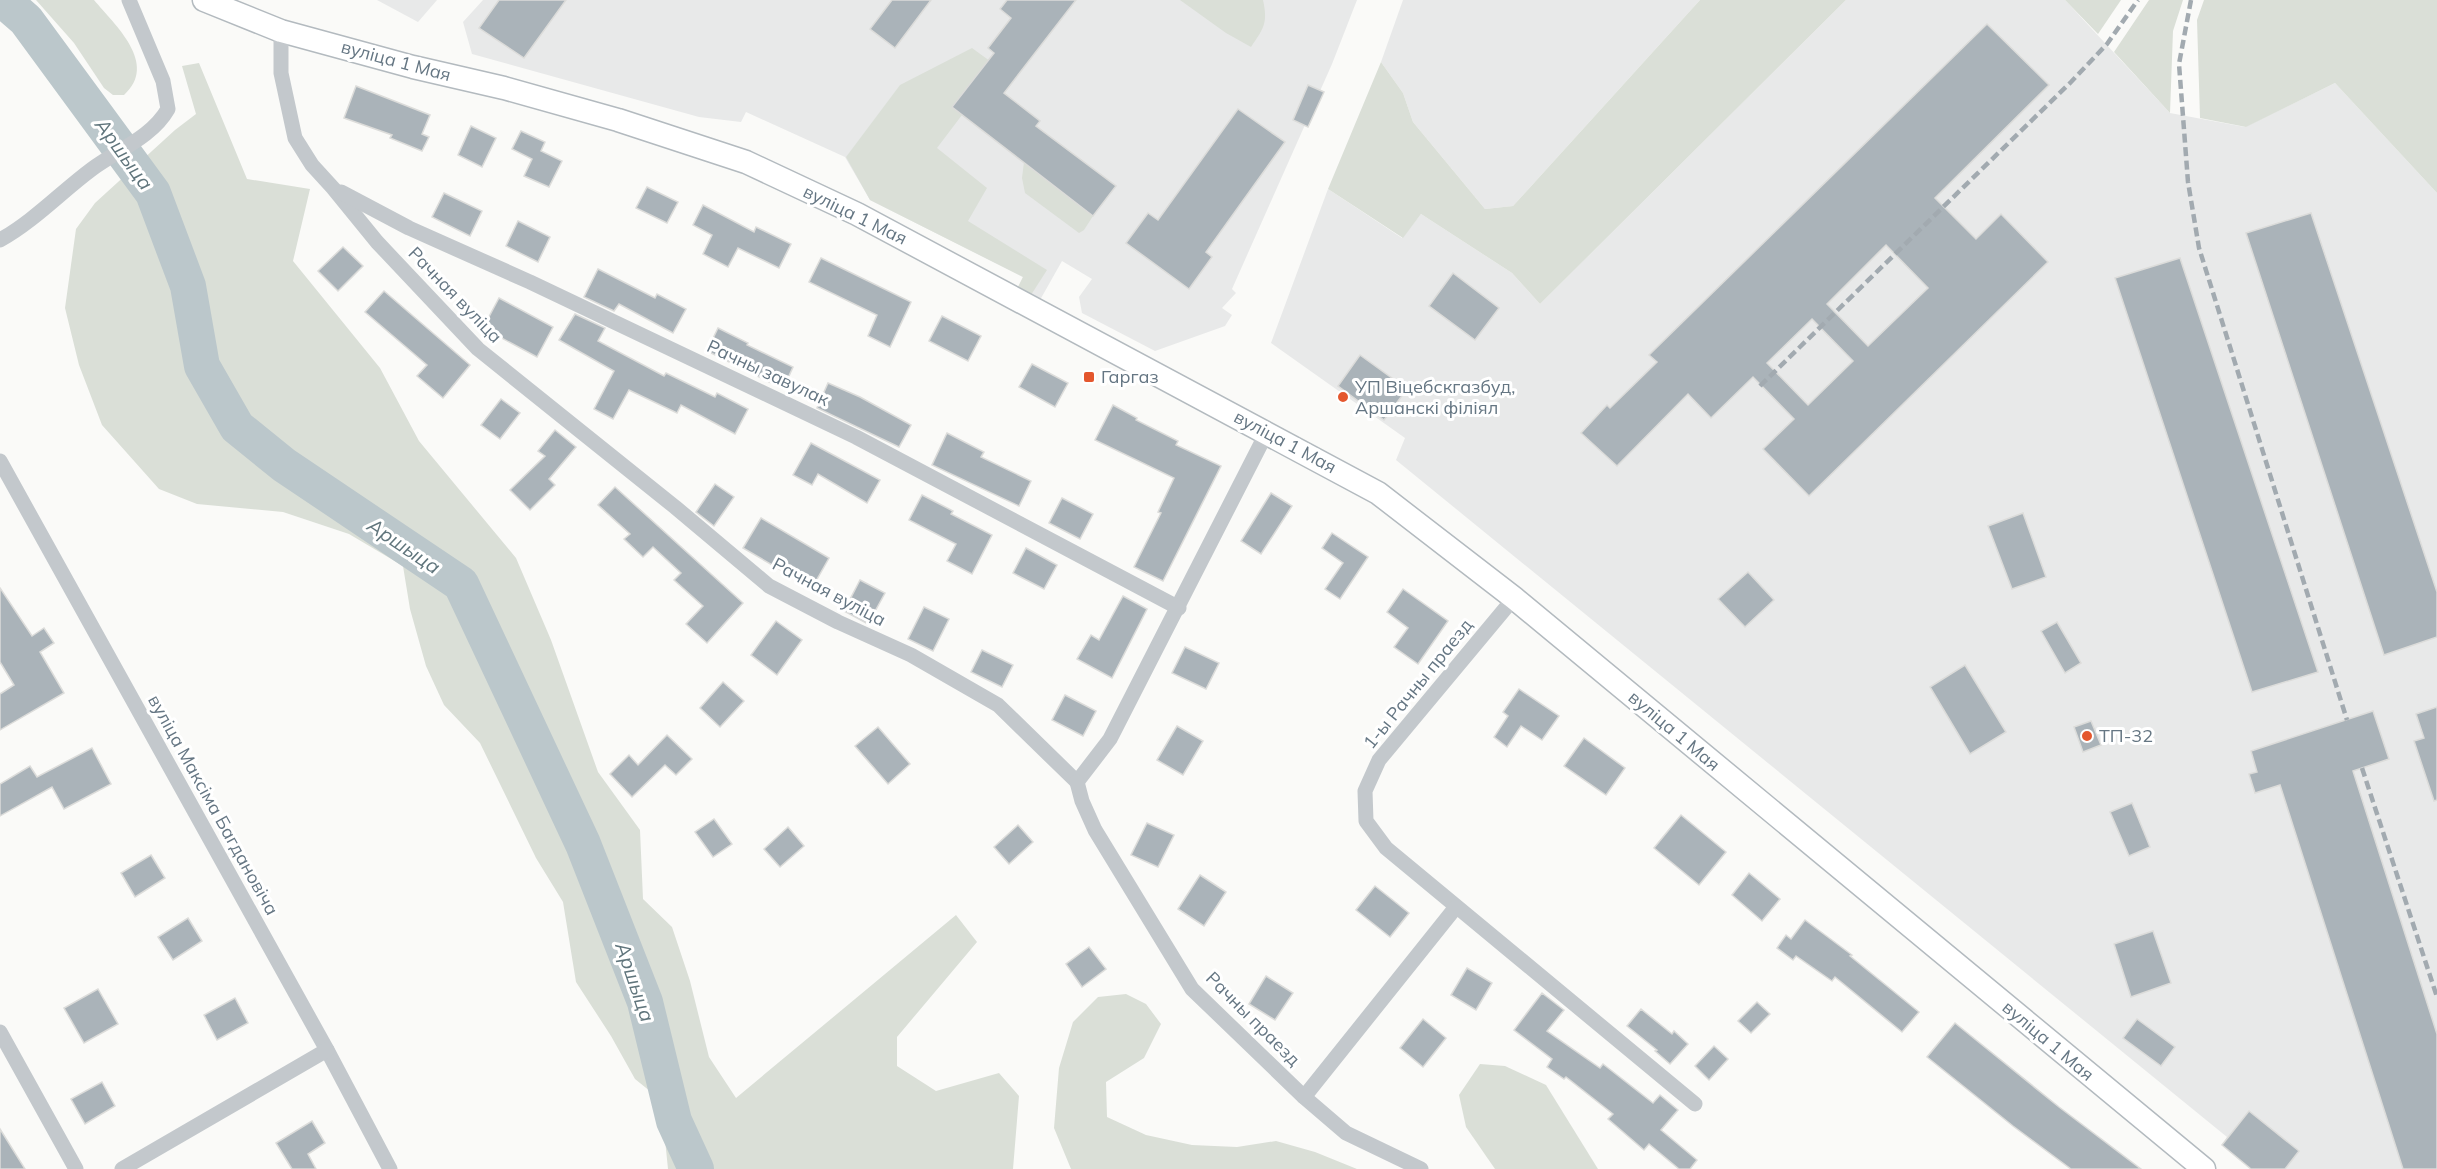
<svg xmlns="http://www.w3.org/2000/svg" width="2437" height="1169" viewBox="0 0 2437 1169" font-family="Mulish,sans-serif">
<style>
.built{fill:#e8e9e9}
.green{fill:#dadfd7}
.lines{fill:none;stroke-linecap:round;stroke-linejoin:round}
.river{stroke:#bbc7cb;stroke-width:36}
.building{fill:#aab3b9;stroke:#dcdcda;stroke-width:1.5;fill-rule:evenodd}
.secondary-casing{stroke:#b3babf;stroke-width:25}
.street{stroke:#c3c8cc;stroke-width:15}
.secondary{stroke:#fff;stroke-width:22}
.rail{stroke:#a2aab0;stroke-width:4.5;stroke-dasharray:9 4.5;stroke-linecap:butt}
.poi-dot{fill:#e4572e;stroke:#fff;stroke-width:2}
.labels{text-anchor:middle;stroke-width:6;stroke-linejoin:round;paint-order:stroke}
.street-label{font-size:18px;fill:#657683;stroke:#fff}
.poi-label{font-size:18px;fill:#657683;stroke:#fff;text-anchor:start}
.water-label{font-size:20px;font-style:italic;fill:#60757c;stroke:#fff}
</style>
<rect width="100%" height="100%" fill="#fafaf8"/>
<g class="built">
<path d="M377,0H437L418,22Z"/>
<path d="M483,0H1357L1332,64L1232,289L1236,293L1222,308L1232,315L1225,326L1155,351L1082,313L1079,297L1092,279L1062,261L1040,300L1018,287L1023,277L870,200L845,157L746,112L741,122L699,117L472,54L463,22Z"/>
<path d="M1403,0H1700L1513,206L1485,209L1413,122L1403,93L1381,62Z"/>
<path d="M1846,0H2065L2170,113L2245,127L2335,83L2437,193V1169H2251L2222,1145L2227,1137L1396,460L1405,438L1271,343L1328,189L1402,238L1421,214L1512,273L1540,304Z"/>
</g>
<g class="green">
<path d="M36,0H94C115,25 159,64 124,95H113L104,88L74,43Z"/>
<path d="M1180,0H1263C1268,23 1264,28 1251,47L1226,33Z"/>
<path d="M1700,0H1846L1540,304L1512,273L1421,214L1403,238L1328,189L1381,62L1403,93L1413,122L1485,209L1513,206Z"/>
<path d="M2065,0H2121L2098,34Z"/>
<path d="M2149,0H2183L2173,31L2170,113L2114,52Z"/>
<path d="M2204,0H2437V193L2335,83L2246,127L2200,118L2197,20Z"/>
<path d="M972,48L1005,72L962,115L937,148L987,188L968,221L1047,270L1031,295L1018,287L1023,277L870,200L846,157L900,85Z"/>
<path d="M199,63L247,179L310,189L293,261L380,368L419,441L516,558L551,640L598,772L640,830L643,899L672,927L690,981L709,1057L736,1098L956,915L977,942L897,1037V1066L936,1091L999,1073L1019,1096L1013,1169H668L661,1100L635,1079L611,1036L576,982L563,902L536,858L480,743L444,705L426,666L410,609L403,566L349,534L283,512L197,504L159,489L102,425L79,365L65,308L76,229L95,203L175,130L196,114L182,66Z"/>
<path d="M1024,162L1093,216L1084,230L1079,233L1025,193L1022,178Z"/>
<path d="M1126,994L1146,1004L1161,1024L1144,1058L1106,1082L1107,1117L1146,1135L1192,1145L1237,1147L1276,1141L1315,1152L1357,1169H1071L1054,1128L1059,1068L1073,1022L1098,997Z"/>
<path d="M1480,1064L1505,1066L1546,1085L1598,1169H1495L1466,1127L1459,1095Z"/>
</g>
<g class="lines">
<path class="river" d="M3,0L26,20L153,193L188,286L202,366L237,427L284,465L461,584L583,844L645,1002L674,1121L696,1169"/>
</g>
<g class="building">
<path d="M499,0H566L524,58L479,28Z"/>
<path d="M892,0H931L895,48L870,29Z"/>
<path d="M1007,0H1076L1004,93L1040,121L1036,126L1116,186L1093,216L952,107L994,53L988,48L1011,18L1000,9Z"/>
<path d="M1987,24L2049,85L1935,198L1976,239L2001,214L2048,262L1809,496L1763,449L1794,419L1753,377L1711,418L1688,394L1617,466L1581,433L1607,405L1610,408L1657,362L1649,355ZM1886,245L1928,288L1868,346L1827,304ZM1812,319L1853,361L1808,405L1767,363Z"/>
<path d="M1308,85L1324,92L1308,127L1293,120Z"/>
<path d="M356,86L430,115L422,134L429,137L422,151L390,138L392,135L344,118Z"/>
<path d="M1238,109L1285,142L1206,252L1212,257L1189,289L1126,243L1148,213L1158,220Z"/>
<path d="M471,126L496,138L482,167L458,155Z"/>
<path d="M521,131L545,142L541,151L562,161L549,187L524,176L532,159L512,149Z"/>
<path d="M647,187L678,202L667,223L636,208Z"/>
<path d="M444,193L482,211L470,236L432,217Z"/>
<path d="M703,205L754,232L756,227L791,244L779,268L738,248L728,267L703,254L712,235L693,225Z"/>
<path d="M2311,213L2437,592V637L2384,655L2246,233Z"/>
<path d="M518,221L550,237L538,262L506,246Z"/>
<path d="M343,247L363,266L338,291L318,271Z"/>
<path d="M821,258L911,302L890,347L868,336L877,315L809,282Z"/>
<path d="M2180,258L2318,672L2252,692L2115,278Z"/>
<path d="M598,269L655,298L657,294L686,309L673,333L619,304L614,311L584,297Z"/>
<path d="M1453,273L1499,308L1475,340L1429,306Z"/>
<path d="M384,291L470,365L443,398L417,376L427,365L365,312Z"/>
<path d="M499,298L553,327L537,357L483,328Z"/>
<path d="M575,314L605,328L598,341L664,376L666,373L715,397L717,393L748,409L735,434L681,405L677,413L629,390L613,419L594,409L614,371L559,340Z"/>
<path d="M942,316L981,336L968,361L929,341Z"/>
<path d="M718,328L748,343L747,345L793,367L783,389L707,351Z"/>
<path d="M1360,355L1407,389L1384,420L1338,386Z"/>
<path d="M1032,364L1068,383L1055,407L1019,387Z"/>
<path d="M828,383L860,397L911,425L899,447L817,408Z"/>
<path d="M501,399L520,413L500,439L481,425Z"/>
<path d="M1113,405L1137,418L1136,420L1178,441L1176,445L1221,466L1163,581L1134,567L1161,513L1158,512L1174,478L1095,440Z"/>
<path d="M555,430L576,447L549,479L555,485L530,510L510,490L545,456L538,451Z"/>
<path d="M947,433L984,452L981,457L1031,481L1019,506L932,465Z"/>
<path d="M811,443L880,480L867,503L818,474L812,485L793,475Z"/>
<path d="M715,484L734,497L714,526L696,512Z"/>
<path d="M615,487L743,603L707,643L686,624L703,606L674,580L681,573L653,547L643,557L624,539L630,534L598,505Z"/>
<path d="M1271,493L1292,506L1261,554L1241,541Z"/>
<path d="M922,495L953,511L951,514L992,535L972,574L947,561L956,544L909,520Z"/>
<path d="M1062,498L1093,514L1080,539L1049,523Z"/>
<path d="M2023,513L2046,577L2012,589L1988,526Z"/>
<path d="M761,518L829,558L812,588L743,548Z"/>
<path d="M1332,533L1368,557L1340,599L1325,589L1343,563L1322,548Z"/>
<path d="M1026,548L1057,565L1044,589L1013,573Z"/>
<path d="M1748,572L1774,600L1745,627L1718,599Z"/>
<path d="M860,580L885,593L868,624L844,611Z"/>
<path d="M0,588L32,636L44,628L54,643L40,652L64,693L0,730V694L14,685L0,662Z"/>
<path d="M1403,589L1448,621L1418,664L1394,647L1408,628L1387,612Z"/>
<path d="M1123,596L1147,609L1112,678L1077,659L1091,635L1099,640Z"/>
<path d="M924,607L949,619L933,651L908,639Z"/>
<path d="M776,621L802,640L777,675L751,655Z"/>
<path d="M2057,622L2081,663L2065,673L2041,631Z"/>
<path d="M1185,647L1219,663L1206,689L1172,673Z"/>
<path d="M982,650L1013,665L1002,687L971,672Z"/>
<path d="M1965,665L2006,732L1970,754L1930,687Z"/>
<path d="M723,682L744,701L720,727L700,708Z"/>
<path d="M1519,689L1559,716L1542,740L1521,726L1507,747L1494,737L1508,716L1503,712Z"/>
<path d="M1065,695L1096,711L1083,736L1052,720Z"/>
<path d="M2437,707V800L2434,801L2414,741L2424,738L2416,714Z"/>
<path d="M2373,711L2389,759L2353,771L2437,1034V1169H2403L2280,785L2255,793L2249,774L2257,772L2251,751Z"/>
<path d="M2091,721L2101,745L2083,752L2074,727Z"/>
<path d="M1177,726L1203,741L1183,775L1157,760Z"/>
<path d="M878,727L910,764L888,784L855,746Z"/>
<path d="M667,735L692,759L676,775L665,765L632,797L610,774L629,755L638,765Z"/>
<path d="M1584,738L1625,768L1606,795L1564,766Z"/>
<path d="M92,748L111,784L64,809L52,787L0,816V784L30,766L37,777Z"/>
<path d="M2132,803L2150,847L2129,856L2110,812Z"/>
<path d="M1681,815L1726,852L1699,885L1654,848Z"/>
<path d="M714,819L732,844L713,857L695,832Z"/>
<path d="M1147,823L1174,835L1158,867L1131,855Z"/>
<path d="M1018,825L1033,842L1009,864L994,847Z"/>
<path d="M788,827L804,846L780,867L764,849Z"/>
<path d="M151,855L165,878L135,897L121,873Z"/>
<path d="M1749,873L1780,899L1762,921L1732,895Z"/>
<path d="M1200,875L1226,892L1204,926L1178,909Z"/>
<path d="M1375,886L1409,913L1390,937L1356,910Z"/>
<path d="M188,918L202,941L173,960L158,937Z"/>
<path d="M1805,920L1852,955L1850,956L1919,1012L1902,1032L1835,977L1832,981L1796,956L1793,960L1777,948L1786,935L1791,939Z"/>
<path d="M2153,931L2171,983L2131,997L2114,944Z"/>
<path d="M1089,947L1106,969L1082,987L1066,964Z"/>
<path d="M1467,968L1492,983L1476,1010L1451,995Z"/>
<path d="M1266,976L1293,993L1275,1020L1249,1004Z"/>
<path d="M98,989L118,1024L84,1043L64,1008Z"/>
<path d="M1542,993L1564,1010L1547,1031L1600,1068L1603,1064L1653,1103L1660,1095L1678,1110L1661,1130L1697,1160L1690,1169H1679L1649,1144L1644,1150L1608,1119L1613,1114L1566,1077L1564,1079L1547,1067L1552,1059L1514,1030Z"/>
<path d="M235,998L248,1023L217,1040L204,1015Z"/>
<path d="M1757,1002L1770,1014L1751,1033L1738,1021Z"/>
<path d="M1641,1009L1672,1034L1674,1031L1688,1044L1670,1064L1655,1051L1657,1050L1627,1026Z"/>
<path d="M1423,1019L1446,1038L1423,1067L1400,1048Z"/>
<path d="M2137,1019L2175,1047L2161,1066L2123,1038Z"/>
<path d="M1955,1023L2059,1107L2141,1169H2071L2013,1126L1927,1057Z"/>
<path d="M1714,1046L1728,1059L1709,1080L1695,1066Z"/>
<path d="M102,1082L115,1106L85,1124L71,1099Z"/>
<path d="M2249,1111L2299,1151L2285,1169H2251L2222,1145Z"/>
<path d="M312,1121L325,1143L308,1154L316,1169H292L276,1143Z"/>
<path d="M0,1129L25,1169H0Z"/>
</g>
<g class="lines">
<defs>
<path id="secondary" d="M204,0L281,31L413,67L504,88L618,120L746,162L857,214L1378,493L1514,598L2204,1169"/>
</defs>
<use href="#secondary" class="secondary-casing"/>
<g class="street">
<path d="M281,31V73L295,138L312,165L333,188L377,242L478,349L675,507L769,586L838,622L911,655L998,705L1077,782L1110,739L1267,432"/>
<path d="M341,192L409,228L530,282L856,437L1179,608"/>
<path d="M0,240C34,221 61,192 92,169C118,150 152,137 168,109L163,81L129,0"/>
<path d="M0,461L327,1050L390,1169"/>
<path d="M1514,598L1379,760L1365,791L1366,821L1386,848L1695,1104"/>
<path d="M1077,782L1082,801L1095,830L1192,989L1304,1097L1346,1133L1421,1169"/>
<path d="M0,1032L76,1169"/>
<path d="M1304,1097L1456,907"/>
<path d="M122,1169L327,1050"/>
</g>
<use href="#secondary" class="secondary"/>
<g class="rail">
<path d="M2191,0L2179,64L2188,182L2199,248L2347,720"/>
<path d="M1760,386L2071,82L2107,44L2138,0"/>
<path d="M2362,768L2437,997"/>
</g>
</g>
<g class="poi-dot">
<rect x="1083" y="371" width="12" height="12" rx="3"/>
<circle cx="1343" cy="397" r="6"/>
<circle cx="2087" cy="736" r="6"/>
</g>
<g class="labels">
<g class="street-label">
<text transform="translate(396 61) rotate(15)" y="6">вуліца 1 Мая</text>
<text transform="translate(855 215) rotate(26)" y="6">вуліца 1 Мая</text>
<text transform="translate(455 295) rotate(46)" y="6">Рачная вуліца</text>
<text transform="translate(768 373) rotate(25)" y="6">Рачны завулак</text>
<text transform="translate(1285 442) rotate(28)" y="6">вуліца 1 Мая</text>
<text transform="translate(829 592) rotate(28)" y="6">Рачная вуліца</text>
<text transform="translate(1418 684) rotate(-51)" y="6">1-ы Рачны праезд</text>
<text transform="translate(1674 731) rotate(40)" y="6">вуліца 1 Мая</text>
<text transform="translate(213 805) rotate(61)" y="6">вуліца Максіма Багдановіча</text>
<text transform="translate(1253 1019) rotate(45)" y="6">Рачны праезд</text>
<text transform="translate(2048 1041) rotate(40)" y="6">вуліца 1 Мая</text>
</g>
<g class="poi-label">
<text x="1101" y="383">Гаргаз</text>
<text x="1355" y="393">УП Віцебскгазбуд,<tspan x="1355" dy="21">Аршанскі філіял</tspan></text>
<text x="2099" y="742">ТП-32</text>
</g>
<g class="water-label">
<text transform="translate(124 154) rotate(54)" y="7">Аршыца</text>
<text transform="translate(404 546) rotate(34)" y="7">Аршыца</text>
<text transform="translate(635 982) rotate(71)" y="7">Аршыца</text>
</g>
</g>
</svg>
